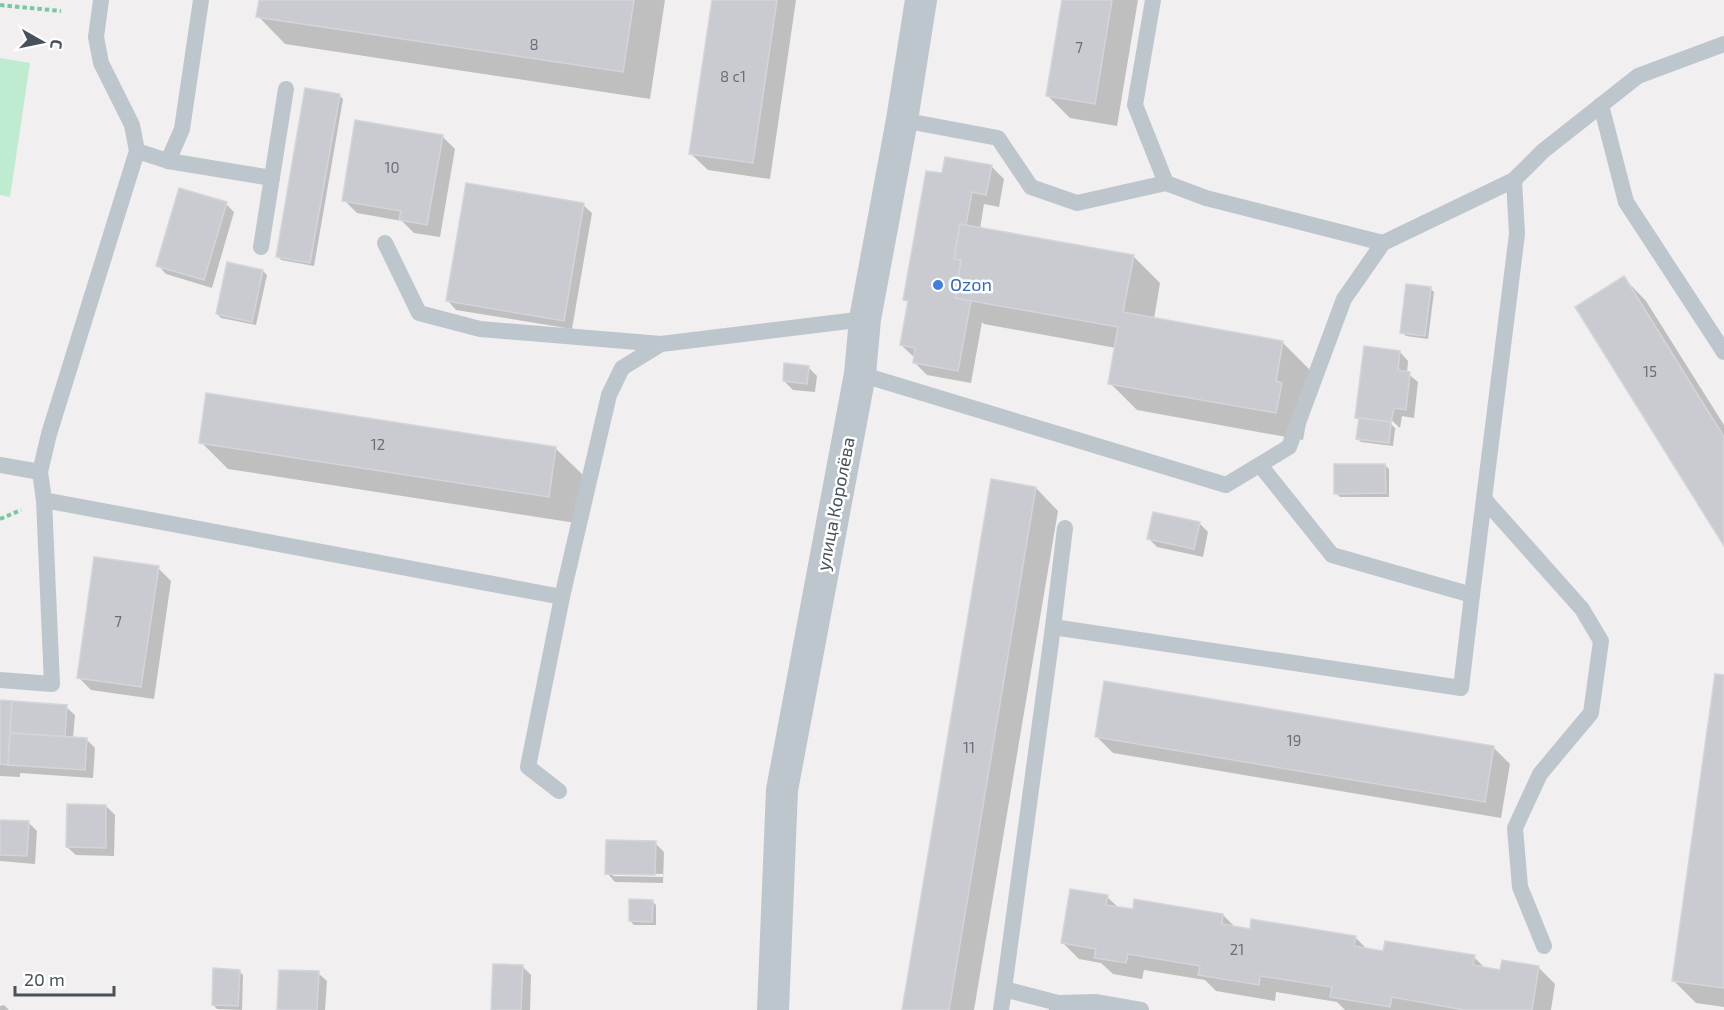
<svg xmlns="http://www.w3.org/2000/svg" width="1724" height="1010" viewBox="0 0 1724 1010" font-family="'Exo 2',sans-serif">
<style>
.green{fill:#bfecd1}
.shadow{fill:#0003;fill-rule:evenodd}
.building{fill:#c9cbd1;stroke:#d3d5da;stroke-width:1.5}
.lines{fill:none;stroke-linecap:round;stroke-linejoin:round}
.path{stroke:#79c8a2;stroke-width:4;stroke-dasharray:4.5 3;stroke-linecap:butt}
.service{stroke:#bec6cd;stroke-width:16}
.minor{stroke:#bec6cd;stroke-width:32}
.shop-dot{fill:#3f7fe0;stroke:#fff;stroke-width:2}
.labels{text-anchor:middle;stroke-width:5;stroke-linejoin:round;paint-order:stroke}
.number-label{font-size:15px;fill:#687078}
.shop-label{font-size:18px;fill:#366cbe;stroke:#fff;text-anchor:start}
.street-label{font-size:18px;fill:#48525b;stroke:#fff}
</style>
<rect width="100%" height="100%" fill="#f1efef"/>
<path class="green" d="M0,58L30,63L10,197L0,195Z"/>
<g class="shadow">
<path d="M261,0H665L650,99L285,44L258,16Z"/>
<path d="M713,0H796L770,179L708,170L691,154Z"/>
<path d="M1064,0H1138L1117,126L1070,118L1048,96Z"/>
<path d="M339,95L343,99L314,266L281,260L277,256Z"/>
<path d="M442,136L455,149L440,237L414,233L402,221L357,213L344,200Z"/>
<path d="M991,166L1004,179L999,207L984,204L980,229L1133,256L1160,283L1154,319L1282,342L1309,369L1308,411L1303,440L1137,410L1110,383L1116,348L984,324L982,322L971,383L927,375L914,362L915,358L901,345L909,304L905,299L943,175Z"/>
<path d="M226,204L234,212L212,288L166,274L158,265Z"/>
<path d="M583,205L592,213L572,329L456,310L448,301Z"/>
<path d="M263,271L267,275L256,325L221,318L217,314Z"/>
<path d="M1624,278L1646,301L1724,425V544Z"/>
<path d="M1430,288L1434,292L1428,339L1406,336L1402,332Z"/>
<path d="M1400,352L1408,361L1407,373L1418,382L1414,418L1402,416L1400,428L1387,416L1385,418L1397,430L1395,429L1393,446L1361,442L1357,438L1360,421L1356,417Z"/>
<path d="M808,367L817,376L815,392L793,390L784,381Z"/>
<path d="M201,442L555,448L583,475L576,523L228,469Z"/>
<path d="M1385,465L1389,469V497H1340L1336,493Z"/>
<path d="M1036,488L1058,511L974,1010H903Z"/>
<path d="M1200,524L1208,532L1203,557L1157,547L1148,538Z"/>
<path d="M158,568L171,581L154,699L91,690L78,677Z"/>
<path d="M1724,677V1007L1696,1003L1673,980Z"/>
<path d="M0,701L66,707L75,715L73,739L87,740L95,748L93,778L20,773V777L0,776Z"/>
<path d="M1096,736L1493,747L1510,764L1501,818L1113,753Z"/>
<path d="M106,806L115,815L114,856L76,855L67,847Z"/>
<path d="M0,821L29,823L37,831L35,864L0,861Z"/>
<path d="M655,843L664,852L663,883L615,882L607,873ZM613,873L663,874V877L613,876Z"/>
<path d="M1107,897L1119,908L1223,915L1235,927L1251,930L1355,937L1367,949L1385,952L1474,957L1486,969L1501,971L1539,968L1555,984L1551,1010H1345L1337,1002L1276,992L1275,1001L1216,991L1205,980L1144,970L1142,979L1113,974L1101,963L1079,959L1063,943Z"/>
<path d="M652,901L656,905V925H634L630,921Z"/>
<path d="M523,967L531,975L530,1010H492Z"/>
<path d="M239,971L243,975L242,1010L217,1009L213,1005Z"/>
<path d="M318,973L327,981L325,1010H279Z"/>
<path d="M4,1005L9,1010H0V1006Z"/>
</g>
<g class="building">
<path d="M259,0H634L623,72L256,17Z"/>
<path d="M712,0H777L753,163L689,154Z"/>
<path d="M1062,0H1112L1095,104L1046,96Z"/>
<path d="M305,88L340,94L310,263L276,257Z"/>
<path d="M355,120L443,135L427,225L399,220L401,211L342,201Z"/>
<path d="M945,157L992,165L986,195L972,192L966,225L960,224L954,259L961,260L955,298L971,301L958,371L913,363L915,348L900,345L908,301L903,300L926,171L942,173Z"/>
<path d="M466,183L584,203L564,321L446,301Z"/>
<path d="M179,188L227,202L204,280L156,266Z"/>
<path d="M960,224L1134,255L1123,312L1283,341L1276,381L1282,383L1276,413L1108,384L1118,327L955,298L961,260L954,259Z"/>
<path d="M227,262L263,270L252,322L216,314Z"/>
<path d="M1624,276L1724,437V546L1575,307Z"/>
<path d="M1406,284L1431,287L1425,336L1400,333Z"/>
<path d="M1364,346L1400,351L1398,370L1410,372L1406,410L1394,408L1391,422L1355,418Z"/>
<path d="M784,363L809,366L807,384L783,381Z"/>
<path d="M206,393L556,447L549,497L199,443Z"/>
<path d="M1359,418L1391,422L1389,443L1356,439Z"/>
<path d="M1334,464H1385L1386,493L1334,494Z"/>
<path d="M991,479L1036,487L949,1010H902Z"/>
<path d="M1153,512L1200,522L1194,549L1147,539Z"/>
<path d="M94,557L159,566L141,687L77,678Z"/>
<path d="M1715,674L1724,675V988L1672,981Z"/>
<path d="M1104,681L1494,746L1485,802L1095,737Z"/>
<path d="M0,700L12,701L8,765L0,764Z"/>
<path d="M12,701L67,705L65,737L10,733Z"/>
<path d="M10,733L87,738L85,770L8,765Z"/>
<path d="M67,804L106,805V848L66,847Z"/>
<path d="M0,820L29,821L27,856L0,855Z"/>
<path d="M606,840L656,841L655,875L605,874Z"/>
<path d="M1070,889L1108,895L1106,905L1133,909L1134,899L1223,914L1222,924L1250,929L1251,919L1356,936L1354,946L1383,951L1385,941L1475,955L1473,965L1500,970L1502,960L1539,966L1532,1010H1464L1392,997L1390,1007L1330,997L1332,987L1260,976L1259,985L1198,975L1200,966L1128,954L1126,963L1094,958L1096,949L1061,943Z"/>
<path d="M629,899L653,900L652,922L629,921Z"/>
<path d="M493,964L523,965L521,1010H491Z"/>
<path d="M213,968L240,970L238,1006L212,1005Z"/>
<path d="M279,970L319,971L317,1010H277Z"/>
</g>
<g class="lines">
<g class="path">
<path d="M0,5L61,11"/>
<path d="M0,519L21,510"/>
</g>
<g class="service">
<path d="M101,0L96,37L101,63L132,125L137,151L49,434L40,472L44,500L562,597"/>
<path d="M1153,0L1135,105L1166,183L1206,198L1383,243"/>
<path d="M1601,105L1626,202L1724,352"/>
<path d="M902,120L998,138L1031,187L1077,203L1166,183"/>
<path d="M137,151L168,161L182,129L201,0"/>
<path d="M168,161L272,178"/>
<path d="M385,243L419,313L480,329L661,344"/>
<path d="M261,247L286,89"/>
<path d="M860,374L1226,485L1289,447L1344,299L1383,243L1514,180L1543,151L1638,76L1724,44"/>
<path d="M0,465L40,472"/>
<path d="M1260,465L1332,555L1472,595"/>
<path d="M1484,499L1582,609L1601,641L1591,713L1540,774L1515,828L1520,887L1544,946"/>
<path d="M1053,627L1461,688L1472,595L1517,234L1514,180"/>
<path d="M0,680L52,684L44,500"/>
<path d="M559,791L528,767L562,597L609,395L622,368L661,344L865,319"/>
<path d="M1004,989L1053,627L1065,528"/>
<path d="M1001,1010L1004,989L1058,1003"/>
<path d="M1057,1010L1058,1003L1095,1002L1141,1010"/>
</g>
<path class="minor" d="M773,1010L782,790L860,374L865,319L902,120L921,0"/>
</g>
<circle class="shop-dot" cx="938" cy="285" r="6"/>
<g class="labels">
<g class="number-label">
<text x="534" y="50">8</text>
<text x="1079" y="53">7</text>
<text x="733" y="82">8 с1</text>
<text x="392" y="173">10</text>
<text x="1650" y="377">15</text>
<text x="378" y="450">12</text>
<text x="118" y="627">7</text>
<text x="1294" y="746">19</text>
<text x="969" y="753">11</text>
<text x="1237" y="955">21</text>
</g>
<g class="shop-label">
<text x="950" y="291">Ozon</text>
</g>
<g class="street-label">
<text transform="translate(836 504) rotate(-79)" y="6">улица Королёва</text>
</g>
</g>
<g transform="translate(42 42) rotate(99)" stroke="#ffffff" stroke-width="4.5" paint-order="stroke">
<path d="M0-4.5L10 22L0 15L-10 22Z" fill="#48525b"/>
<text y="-9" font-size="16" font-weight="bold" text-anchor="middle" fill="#48525b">С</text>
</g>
<path d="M15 986v9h99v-9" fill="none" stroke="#48525b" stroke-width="3"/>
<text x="24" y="986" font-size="18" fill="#48525b" stroke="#ffffff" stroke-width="4.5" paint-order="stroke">20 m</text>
</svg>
